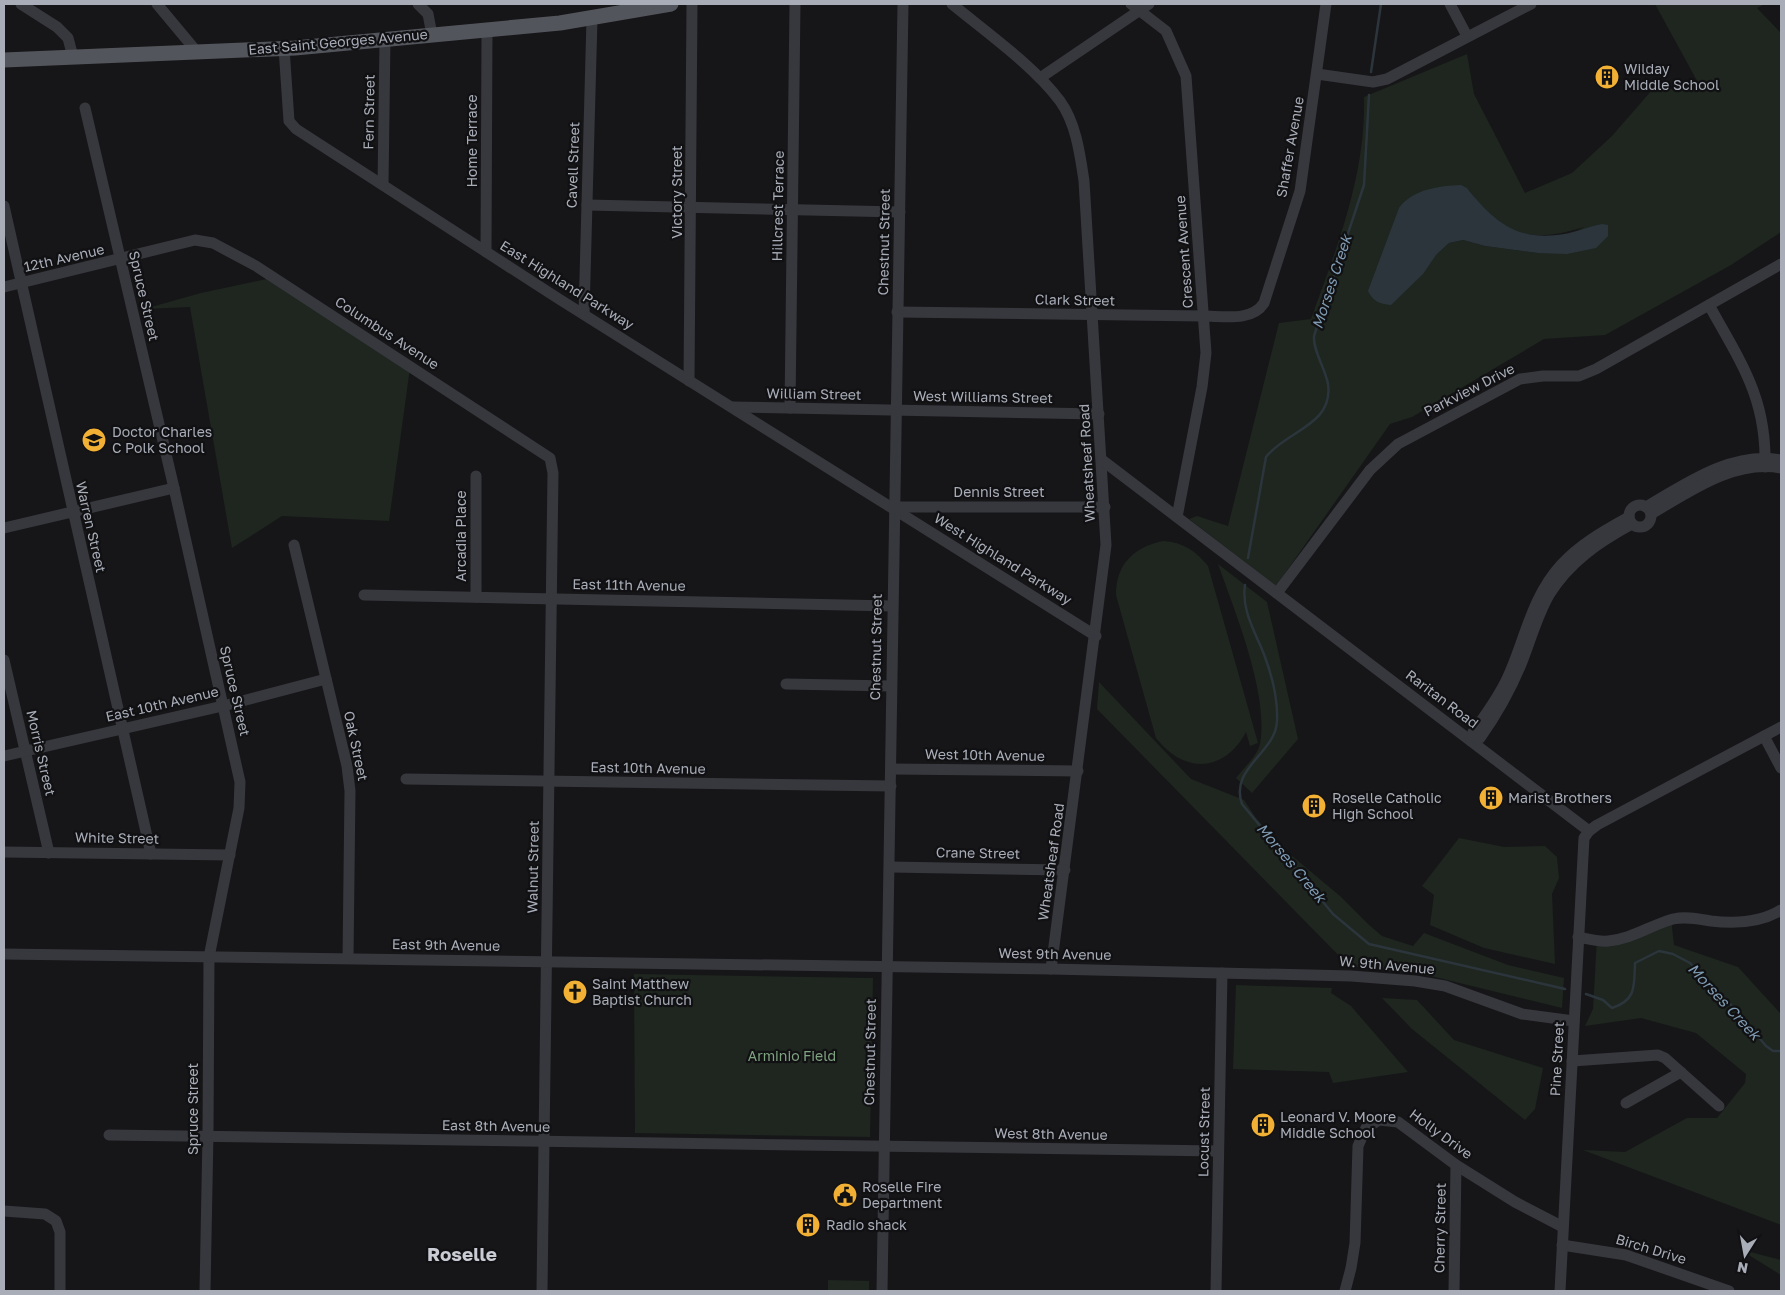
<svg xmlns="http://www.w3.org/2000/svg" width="1785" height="1295" viewBox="0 0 1785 1295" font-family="'Golos Text',sans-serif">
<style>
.green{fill:#1e261f;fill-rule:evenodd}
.water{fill:#2c353c}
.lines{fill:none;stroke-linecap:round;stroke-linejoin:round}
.stream{stroke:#2c353c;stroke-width:2.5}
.minor{stroke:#37383d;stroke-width:11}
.major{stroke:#53555c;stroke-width:15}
.labels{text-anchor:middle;stroke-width:4.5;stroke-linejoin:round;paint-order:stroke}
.street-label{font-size:14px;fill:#a8adb8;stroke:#111113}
.poi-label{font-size:14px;fill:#a8adb8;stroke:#111113;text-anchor:start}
.park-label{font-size:14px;fill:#7fa381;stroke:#111113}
.water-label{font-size:15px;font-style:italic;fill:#7f9bb3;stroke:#111113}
.district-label{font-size:19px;font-weight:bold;fill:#c9ccd4;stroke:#111113}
</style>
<rect width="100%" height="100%" fill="#161618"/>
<g class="green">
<path d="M1655,4H1765L1757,8L1781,33V232L1731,265L1605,335L1544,339L1412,417L1390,424L1276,586L1189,519L1197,516L1228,526L1279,323L1311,319C1337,247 1366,175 1364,97L1467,54L1474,94L1525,193L1572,173L1612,136L1652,90L1701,88ZM1467,188C1503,234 1527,245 1584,227L1538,253L1485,246L1463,240L1449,243L1436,255Z"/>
<path d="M271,278L410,368L389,521L282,516L232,548L190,307L144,309L201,293Z"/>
<path d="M1163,541C1183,542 1196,551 1208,566L1258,743L1250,746L1246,732C1224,773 1184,774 1156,738L1116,595C1116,564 1134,547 1163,541Z"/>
<path d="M1218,564L1267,602L1298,739L1252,793L1236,778C1243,769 1258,755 1260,744C1269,694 1235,612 1218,564Z"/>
<path d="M1099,682L1191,779L1244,800L1256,818L1285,850L1340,896L1368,924L1382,936L1413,946L1424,933L1508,965L1564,978L1562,1008L1431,976L1349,966L1097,709Z"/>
<path d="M1459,838L1504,847L1545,846L1557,857L1559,878L1552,894L1555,964L1484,948L1430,925L1434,895L1422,886Z"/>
<path d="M1671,918L1674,945L1738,967L1781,1014V1225L1583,1150L1625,1152L1687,1118H1717L1745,1083L1746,1074L1696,1033L1641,1018L1585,1026L1593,1009L1597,938L1616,940Z"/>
<path d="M634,974L873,978L870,1137L635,1133Z"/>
<path d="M1236,985L1332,988L1331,993L1351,1006L1408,1072L1333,1083L1329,1072L1233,1069Z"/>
<path d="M1382,998L1417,1000L1454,1040L1543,1068L1535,1109L1525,1120L1412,1029Z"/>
<path d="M1739,1249L1781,1260V1275Z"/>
<path d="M828,1280L869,1281V1291H828Z"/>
</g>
<path class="water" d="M1461,185L1467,188C1492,219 1514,240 1557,235C1572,234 1587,227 1602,224L1608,225V236L1596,248L1567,254L1538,253L1485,246L1463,240L1449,243L1436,255L1423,274L1391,305C1379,304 1373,301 1368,291L1399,208C1413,189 1439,186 1461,185Z"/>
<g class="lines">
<g class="stream">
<path d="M1371,72L1381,4"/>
<path d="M1248,558L1266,457C1286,431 1334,425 1328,384C1325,368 1313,351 1314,336L1364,185L1369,95"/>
<path d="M1245,585C1241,611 1256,633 1265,657C1272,676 1278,700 1277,721C1276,753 1229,768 1242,804L1333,914L1369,944L1565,989"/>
<path d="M1586,994L1603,1000L1612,1008C1637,1000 1634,985 1635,963L1659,951L1673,954L1690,963L1736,1010L1766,1046L1773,1051H1781"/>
</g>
<g class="minor">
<path d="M21,4L57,27L68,38L73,57"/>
<path d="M157,4L197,52"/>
<path d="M418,4L428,14L432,35"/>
<path d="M952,4C986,32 1034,66 1060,101C1076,123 1080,154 1084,181L1106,545L1051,969"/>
<path d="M1131,4L1166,31L1186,76L1206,353L1202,387L1177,517"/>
<path d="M1450,4L1467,36"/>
<path d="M284,48L289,121L296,129L559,299L1096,636"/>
<path d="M1317,74L1373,82L1387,79L1531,4"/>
<path d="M1040,78L1149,4"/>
<path d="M85,108L174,488L240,782L239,808L209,957L208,1133L205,1291"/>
<path d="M383,185L385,39"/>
<path d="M587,205L900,212"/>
<path d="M4,206L151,854"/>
<path d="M486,252L487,30"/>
<path d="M4,287L195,240L213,243L256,266L550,458L553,473L542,1291"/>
<path d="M1709,305C1741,363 1767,398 1765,467"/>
<path d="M897,312L1203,316C1223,316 1252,322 1264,303L1300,191L1326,4"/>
<path d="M584,314L592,18"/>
<path d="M689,381L692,4"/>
<path d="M733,407L1099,414"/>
<path d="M790,408L795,4"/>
<path d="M1102,460L1589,831"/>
<path d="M476,476V597"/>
<circle cx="1640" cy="516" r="11"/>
<path d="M894,507H1105"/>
<path d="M1646,507C1687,483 1732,451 1781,460"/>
<path d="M1651,514C1689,492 1734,459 1781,468"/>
<path d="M1629,517C1604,531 1580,544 1561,565C1530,599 1525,642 1506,681C1497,699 1485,716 1473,732L1471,741L1480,738C1497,714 1511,689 1522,662C1531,639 1537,616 1549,595C1569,562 1599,542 1632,524"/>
<path d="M4,528L174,488"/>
<path d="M294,545L347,766L350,791L348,958"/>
<path d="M1277,593L1370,470L1398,444L1520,379L1543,376H1579L1596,369L1781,264"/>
<path d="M364,595L892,606"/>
<path d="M4,660L49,853"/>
<path d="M786,684L891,686"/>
<path d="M1764,736L1781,768"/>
<path d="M4,756L227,705L326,679"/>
<path d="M891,769L1078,771"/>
<path d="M406,779L891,786"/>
<path d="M4,852L230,855"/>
<path d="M890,867L1065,870"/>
<path d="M1578,937C1588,939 1599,942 1608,941C1632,939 1651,925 1673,919C1686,916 1699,919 1711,921C1736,924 1760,923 1781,910"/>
<path d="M4,954L1051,969L1351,976L1415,981L1445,986L1522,1014L1574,1021"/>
<path d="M1572,1061L1658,1055L1665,1058L1719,1106"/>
<path d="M1626,1103L1681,1072"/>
<path d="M109,1135L1218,1151"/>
<path d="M4,1211L45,1214L56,1221L60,1232V1291"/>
<path d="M1562,1245L1626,1255L1729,1291"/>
<path d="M882,1291L903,4"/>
<path d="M1216,1291L1222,973"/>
<path d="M1345,1291L1351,1268L1355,1243L1358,1146L1366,1128L1379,1120L1398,1122L1456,1165L1515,1202L1563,1227"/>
<path d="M1454,1291L1456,1165"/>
<path d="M1560,1291L1584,838L1589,831L1597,825L1781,727"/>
</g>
<path class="major" d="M4,60L295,48L560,23L671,4"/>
</g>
<defs>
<symbol id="building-disc" viewBox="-11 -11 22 22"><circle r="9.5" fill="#f2b134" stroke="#111113"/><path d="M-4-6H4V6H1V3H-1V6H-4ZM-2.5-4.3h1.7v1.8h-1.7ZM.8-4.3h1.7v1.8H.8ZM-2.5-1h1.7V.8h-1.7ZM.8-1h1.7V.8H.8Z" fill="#111"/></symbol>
<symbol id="school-disc" viewBox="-11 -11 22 22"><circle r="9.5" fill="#f2b134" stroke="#111113"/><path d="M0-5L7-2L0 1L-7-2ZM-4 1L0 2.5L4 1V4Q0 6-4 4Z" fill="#111"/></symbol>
<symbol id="church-disc" viewBox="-11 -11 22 22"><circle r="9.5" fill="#f2b134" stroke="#111113"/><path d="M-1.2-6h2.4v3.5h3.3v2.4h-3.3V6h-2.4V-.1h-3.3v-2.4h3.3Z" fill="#111"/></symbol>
<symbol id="civic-disc" viewBox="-11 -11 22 22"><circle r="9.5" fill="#f2b134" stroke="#111113"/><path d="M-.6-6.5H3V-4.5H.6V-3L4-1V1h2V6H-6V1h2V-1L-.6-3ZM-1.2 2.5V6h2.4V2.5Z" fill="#111"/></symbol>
</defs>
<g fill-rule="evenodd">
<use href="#building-disc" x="1593" y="63" width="28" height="28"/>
<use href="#school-disc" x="80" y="426" width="28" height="28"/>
<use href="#building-disc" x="1477" y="784" width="28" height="28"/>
<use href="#building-disc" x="1300" y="792" width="28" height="28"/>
<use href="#church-disc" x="561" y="978" width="28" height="28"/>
<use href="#building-disc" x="1249" y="1111" width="28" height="28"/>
<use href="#civic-disc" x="831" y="1181" width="28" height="28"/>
<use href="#building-disc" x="794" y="1211" width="28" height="28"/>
</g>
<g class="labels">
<g class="street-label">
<text transform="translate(338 42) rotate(-5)" y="5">East Saint Georges Avenue</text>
<text transform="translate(369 112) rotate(-89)" y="5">Fern Street</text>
<text transform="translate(472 141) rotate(-90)" y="5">Home Terrace</text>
<text transform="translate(1290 147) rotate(-80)" y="5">Shaffer Avenue</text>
<text transform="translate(573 165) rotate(-88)" y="5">Cavell Street</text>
<text transform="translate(677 192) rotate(-90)" y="5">Victory Street</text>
<text transform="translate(778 206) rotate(-89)" y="5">Hillcrest Terrace</text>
<text transform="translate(884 242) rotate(-89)" y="5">Chestnut Street</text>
<text transform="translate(1184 252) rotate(-94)" y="5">Crescent Avenue</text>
<text transform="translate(64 258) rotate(-13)" y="5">12th Avenue</text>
<text transform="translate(567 285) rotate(32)" y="5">East Highland Parkway</text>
<text transform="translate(144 296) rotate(77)" y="5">Spruce Street</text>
<text transform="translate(1075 300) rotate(1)" y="5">Clark Street</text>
<text transform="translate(387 333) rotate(33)" y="5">Columbus Avenue</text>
<text transform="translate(1469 390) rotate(-27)" y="5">Parkview Drive</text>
<text transform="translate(814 394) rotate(1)" y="5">William Street</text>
<text transform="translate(983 397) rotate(1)" y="5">West Williams Street</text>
<text transform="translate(1087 463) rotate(-93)" y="5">Wheatsheaf Road</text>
<text x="999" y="497">Dennis Street</text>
<text transform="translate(91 527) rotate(77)" y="5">Warren Street</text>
<text transform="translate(461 536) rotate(-90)" y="5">Arcadia Place</text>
<text transform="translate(1003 559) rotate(32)" y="5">West Highland Parkway</text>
<text transform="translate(629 585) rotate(1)" y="5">East 11th Avenue</text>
<text transform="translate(876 647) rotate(-89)" y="5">Chestnut Street</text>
<text transform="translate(235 691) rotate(77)" y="5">Spruce Street</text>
<text transform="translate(1442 699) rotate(37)" y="5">Raritan Road</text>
<text transform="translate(162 704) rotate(-13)" y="5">East 10th Avenue</text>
<text transform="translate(356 746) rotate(78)" y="5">Oak Street</text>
<text transform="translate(41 753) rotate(77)" y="5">Morris Street</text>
<text transform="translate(985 755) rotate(1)" y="5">West 10th Avenue</text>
<text transform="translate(648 768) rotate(1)" y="5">East 10th Avenue</text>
<text transform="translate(117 838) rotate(1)" y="5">White Street</text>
<text transform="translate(978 853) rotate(1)" y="5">Crane Street</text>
<text transform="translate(1051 862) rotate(-82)" y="5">Wheatsheaf Road</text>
<text transform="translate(533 867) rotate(-89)" y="5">Walnut Street</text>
<text transform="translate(446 945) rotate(1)" y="5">East 9th Avenue</text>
<text transform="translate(1055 954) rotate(1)" y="5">West 9th Avenue</text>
<text transform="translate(1387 965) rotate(5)" y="5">W. 9th Avenue</text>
<text transform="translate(870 1052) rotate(-89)" y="5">Chestnut Street</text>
<text transform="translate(1557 1059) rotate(-87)" y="5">Pine Street</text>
<text transform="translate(193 1109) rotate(-90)" y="5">Spruce Street</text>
<text transform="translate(496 1126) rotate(1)" y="5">East 8th Avenue</text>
<text transform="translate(1204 1132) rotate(-89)" y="5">Locust Street</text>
<text transform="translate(1051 1134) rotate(1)" y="5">West 8th Avenue</text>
<text transform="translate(1441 1134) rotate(36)" y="5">Holly Drive</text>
<text transform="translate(1440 1228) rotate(-89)" y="5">Cherry Street</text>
<text transform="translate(1651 1249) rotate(17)" y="5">Birch Drive</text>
</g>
<g class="poi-label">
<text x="1624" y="74">Wilday<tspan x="1624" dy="16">Middle School</tspan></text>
<text x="112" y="437">Doctor Charles<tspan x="112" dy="16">C Polk School</tspan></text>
<text x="1332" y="803">Roselle Catholic<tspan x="1332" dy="16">High School</tspan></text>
<text x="1508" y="803">Marist Brothers</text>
<text x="592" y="989">Saint Matthew<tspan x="592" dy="16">Baptist Church</tspan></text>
<text x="1280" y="1122">Leonard V. Moore<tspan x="1280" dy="16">Middle School</tspan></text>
<text x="862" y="1192">Roselle Fire<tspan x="862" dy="16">Department</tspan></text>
<text x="826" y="1230">Radio shack</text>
</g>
<g class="park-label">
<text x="792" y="1061">Arminio Field</text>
</g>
<g class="water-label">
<text transform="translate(1332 282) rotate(-72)" y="5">Morses Creek</text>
<text transform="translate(1291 863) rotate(50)" y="5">Morses Creek</text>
<text transform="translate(1724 1002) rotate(47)" y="5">Morses Creek</text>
</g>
<g class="district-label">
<text x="462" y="1261">Roselle</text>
</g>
</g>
<rect width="1785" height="1295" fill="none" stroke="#a8adb8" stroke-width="10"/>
<g transform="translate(1745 1255) rotate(191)" stroke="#111113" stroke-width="4" paint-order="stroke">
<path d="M0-4L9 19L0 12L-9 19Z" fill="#a8adb8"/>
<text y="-8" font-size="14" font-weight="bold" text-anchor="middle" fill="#a8adb8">N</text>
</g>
</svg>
